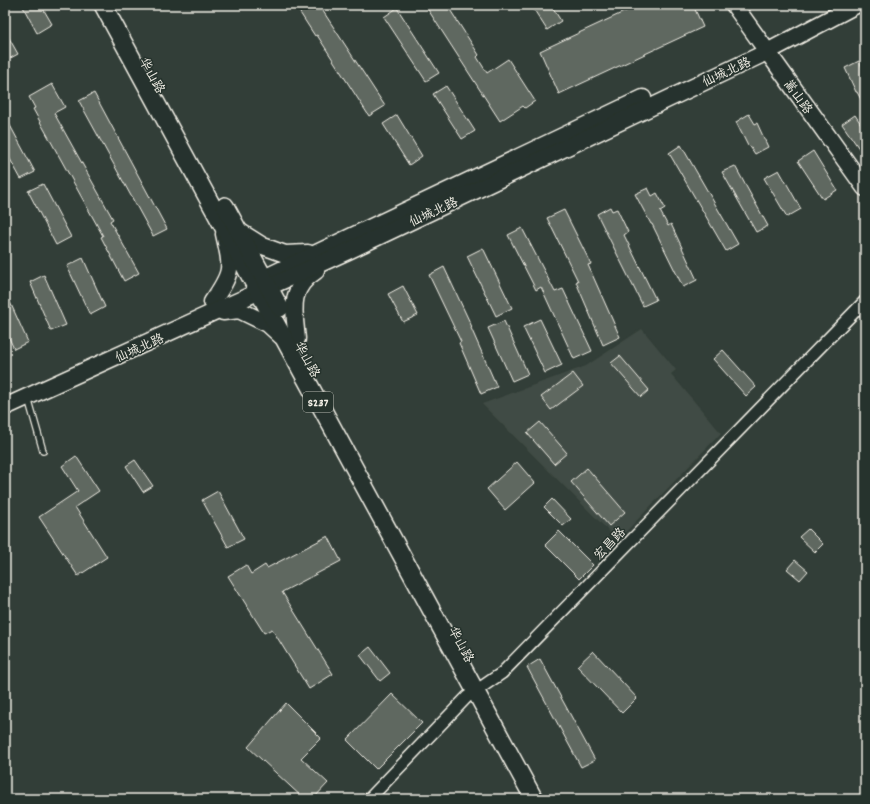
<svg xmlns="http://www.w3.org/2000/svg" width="870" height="804" viewBox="0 0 870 804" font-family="Dekko,'LXGW WenKai TC',sans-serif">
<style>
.built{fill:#404b44}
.building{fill:#5f6861;stroke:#f4f1e8}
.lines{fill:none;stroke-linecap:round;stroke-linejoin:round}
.lane-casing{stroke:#f4f1e8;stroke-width:8}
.street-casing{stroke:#f4f1e8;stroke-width:14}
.secondary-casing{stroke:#f4f1e8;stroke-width:19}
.primary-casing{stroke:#f4f1e8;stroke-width:20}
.lane{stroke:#26332d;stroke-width:5.5}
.street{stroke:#26332d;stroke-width:11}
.secondary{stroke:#26332d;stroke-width:16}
.primary{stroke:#26332d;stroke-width:17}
.labels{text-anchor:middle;stroke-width:3;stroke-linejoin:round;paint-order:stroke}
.shield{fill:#26332d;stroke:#b6b8b0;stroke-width:1}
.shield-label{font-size:12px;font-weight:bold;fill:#f4f1e8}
.street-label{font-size:13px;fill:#f4f1e8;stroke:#26332d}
</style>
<rect width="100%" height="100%" fill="#323e38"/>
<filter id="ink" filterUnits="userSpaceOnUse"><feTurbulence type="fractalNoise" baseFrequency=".025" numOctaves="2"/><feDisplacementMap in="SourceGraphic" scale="8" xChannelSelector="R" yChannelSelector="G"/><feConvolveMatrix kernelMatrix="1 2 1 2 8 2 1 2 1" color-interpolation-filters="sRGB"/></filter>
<g filter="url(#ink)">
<path class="built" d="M642,329L676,370L671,374L721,433L618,540L482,404L586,366Z"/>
<g class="building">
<path d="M22,5H41L52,24L37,33Z"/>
<path d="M295,5H319L385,106L369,116L317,35L315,36Z"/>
<path d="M425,5H447L479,55L477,57L487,73L508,59L535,101L525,108L523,106L500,121Z"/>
<path d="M531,5H551L561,21L547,30Z"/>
<path d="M639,5H693L703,27L559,94L540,51Z"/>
<path d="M397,8L439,73L426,81L384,17Z"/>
<path d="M5,31L18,54L5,61Z"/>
<path d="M859,61L865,73V107L857,92H856L845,68Z"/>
<path d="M52,84L65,107L54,113L113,219L110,221L139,273L124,281L101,237L103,236L33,109L35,108L29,97Z"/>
<path d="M446,86L475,131L462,139L433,94Z"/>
<path d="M94,93L167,229L153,236L79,101Z"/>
<path d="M749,114L755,124L757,123L768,147L755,154L749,145L748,146L736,122Z"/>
<path d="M397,115L422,156L409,165L383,124Z"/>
<path d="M855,115L865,130V157L842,124Z"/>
<path d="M5,116L35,172L21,179L5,150Z"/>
<path d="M681,145L738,244L726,251L669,153Z"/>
<path d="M813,151L837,190L823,199L798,161Z"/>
<path d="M735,166L768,226L756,232L722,172Z"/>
<path d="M779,170L801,209L787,217L764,178Z"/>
<path d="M43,184L71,237L56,245L28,191Z"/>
<path d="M648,188L652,196L657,193L665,208L660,211L668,226L671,224L697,280L683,287L652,224H651L635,194Z"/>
<path d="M610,207L612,211L617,209L628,232L624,235L656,300L643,306L597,214Z"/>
<path d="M564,210L591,264L588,265L620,337L603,345L576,282L578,281L547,218Z"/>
<path d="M522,228L555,292L563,289L592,351L574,359L541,287L536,290L508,235Z"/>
<path d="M483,248L512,308L496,316L467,256Z"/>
<path d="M83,258L105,307L90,315L67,266Z"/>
<path d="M444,267L472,327L471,328L497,387L481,394L459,343L461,342L429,275Z"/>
<path d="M44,275L66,325L51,331L30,282Z"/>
<path d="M403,286L418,315L403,322L388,294Z"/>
<path d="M5,291L28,342L14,349L5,329Z"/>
<path d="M540,319L562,365L545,373L523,327Z"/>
<path d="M504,321L528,374L512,381L488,328Z"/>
<path d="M723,350L756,387L746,396L713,359Z"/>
<path d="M620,356L649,390L641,397L611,363Z"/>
<path d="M573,373L583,386L551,410L541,397Z"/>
<path d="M540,422L567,453L554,464L527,433Z"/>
<path d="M76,456L99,491L75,507L107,557L78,576L39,517L78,491L62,466Z"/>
<path d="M135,460L153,486L143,492L126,466Z"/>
<path d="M517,462L535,483L505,510L487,489Z"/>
<path d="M587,468L625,512L609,526L571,482Z"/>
<path d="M218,491L244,539L228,547L202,500Z"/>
<path d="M552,499L571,519L563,526L544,507Z"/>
<path d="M808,529L823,544L815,552L799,537Z"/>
<path d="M559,531L593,565L579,579L545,545Z"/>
<path d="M328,536L341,561L282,592L333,674L309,689L272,629L264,633L228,576L246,565L251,574L265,565L267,568Z"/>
<path d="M795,560L808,571L800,580L787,569Z"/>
<path d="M370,647L390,673L380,681L360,655Z"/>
<path d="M593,651L637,698L622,713L577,666Z"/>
<path d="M540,659L595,760L581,767L527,667Z"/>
<path d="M392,694L422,723L376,769L347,740Z"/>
<path d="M286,703L321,738L301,758L328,783L313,799H304L248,747Z"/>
</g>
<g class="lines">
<defs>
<path id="lane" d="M28,398L43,451"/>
<path id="street" d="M369,799L467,697L502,673L865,301"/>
<g id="secondary">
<path d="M734,5L865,188"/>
<path d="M239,231L263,246L285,254L308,253"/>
<path d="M266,277L643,98"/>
<path d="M212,302C233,272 232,269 224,234"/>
<path d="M223,312L239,310L268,324L281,336"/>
<path d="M297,339C294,310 288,289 316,271"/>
<path d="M5,407L348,251L767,52L856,5"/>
</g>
<g id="primary">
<path d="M103,5L534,799"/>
<path d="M225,206L280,308"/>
</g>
</defs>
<use href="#lane" class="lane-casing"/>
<use href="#street" class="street-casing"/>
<use href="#secondary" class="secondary-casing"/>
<use href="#primary" class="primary-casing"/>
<use href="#lane" class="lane"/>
<use href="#street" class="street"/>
<use href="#secondary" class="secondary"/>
<use href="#primary" class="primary"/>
</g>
</g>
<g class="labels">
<rect class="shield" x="303" y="392" width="30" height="20" rx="3"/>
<g class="shield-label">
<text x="318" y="406">S237</text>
</g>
<g class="street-label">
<text transform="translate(726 71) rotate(-25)" y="5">仙城北路</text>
<text transform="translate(153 75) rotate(61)" y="5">华山路</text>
<text transform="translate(799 96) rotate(54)" y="5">嵩山路</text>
<text transform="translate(433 211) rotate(-25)" y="5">仙城北路</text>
<text transform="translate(139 347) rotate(-24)" y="5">仙城北路</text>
<text transform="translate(308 359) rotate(62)" y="5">华山路</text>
<text transform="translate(609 543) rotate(-46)" y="5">宏昌路</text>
<text transform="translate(462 644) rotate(62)" y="5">华山路</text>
</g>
</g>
<rect width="870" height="804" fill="none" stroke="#26332d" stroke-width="20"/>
<rect x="10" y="10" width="850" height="784" fill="none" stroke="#f4f1e8" stroke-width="1.5" filter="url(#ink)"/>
</svg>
